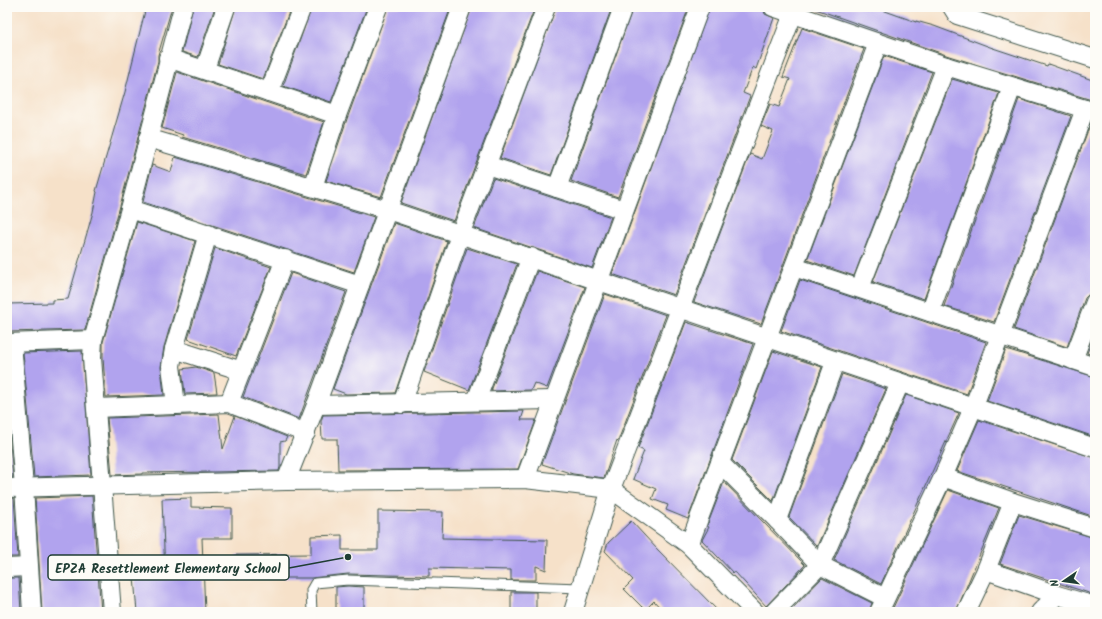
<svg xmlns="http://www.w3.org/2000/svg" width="1102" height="619" viewBox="0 0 1102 619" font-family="Kalam,sans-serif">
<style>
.building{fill:#b1a3ee}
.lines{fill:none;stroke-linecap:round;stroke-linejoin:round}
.service-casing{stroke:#3f564a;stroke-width:11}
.minor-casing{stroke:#3f564a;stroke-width:20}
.service{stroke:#fff;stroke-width:9}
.minor{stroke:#fff;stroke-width:18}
.leader{fill:none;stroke:#1f3d34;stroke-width:1.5}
.callout-dot{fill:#1f3d34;stroke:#fdfcf7;stroke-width:1.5}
.callout{fill:#fdfcf7;stroke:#1f3d34;stroke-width:1.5}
.callout-label{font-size:13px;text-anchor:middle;font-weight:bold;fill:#1f3d34}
</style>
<rect width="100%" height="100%" fill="#fdfcf7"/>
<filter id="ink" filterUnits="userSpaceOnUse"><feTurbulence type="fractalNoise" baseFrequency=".025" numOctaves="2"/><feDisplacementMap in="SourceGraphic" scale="8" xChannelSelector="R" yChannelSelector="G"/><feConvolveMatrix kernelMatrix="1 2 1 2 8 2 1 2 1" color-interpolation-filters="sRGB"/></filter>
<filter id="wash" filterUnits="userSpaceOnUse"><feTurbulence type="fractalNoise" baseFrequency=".012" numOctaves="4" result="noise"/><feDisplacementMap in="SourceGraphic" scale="16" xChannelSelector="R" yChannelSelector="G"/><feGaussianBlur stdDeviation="0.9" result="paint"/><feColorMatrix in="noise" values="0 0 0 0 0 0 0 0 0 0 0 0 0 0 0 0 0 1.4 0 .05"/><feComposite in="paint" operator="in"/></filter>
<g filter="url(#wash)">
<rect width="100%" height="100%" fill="#f6e1c9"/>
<g id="blocks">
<g class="building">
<path d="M146,7H172L158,55V61L120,206L85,330L7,332V304L52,303V300L68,299L93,212L97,192L96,191L125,92Z"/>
<path d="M193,7H215L198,57L182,52Z"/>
<path d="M236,7H291L263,79L218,64Z"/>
<path d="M312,7H367L331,102L283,86Z"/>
<path d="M388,7H451L381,197L326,181L347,119Z"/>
<path d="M472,7H535L454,221L401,203Z"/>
<path d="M556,7H612L551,175L500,158Z"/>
<path d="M633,7H689L618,197L571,181Z"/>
<path d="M710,7H763L765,14L774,18L756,69L753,67L743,93L750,96L674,295L612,274Z"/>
<path d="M810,7H874L916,22V21L934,26L990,47L1047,66L1048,64L1095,81V101L949,56Z"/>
<path d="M802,28L864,49L761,324L694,302L750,154L762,159L773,131L761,126L770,104L779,107L790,79L783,77Z"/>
<path d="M884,56L932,72L854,276L807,260Z"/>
<path d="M177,72L324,122L306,174L182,137L183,135L162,128Z"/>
<path d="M952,79L999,93L924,299L873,282Z"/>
<path d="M1019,99L1071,116L994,322L944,306Z"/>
<path d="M1091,122H1095V292L1089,294L1085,298L1067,347L1014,329Z"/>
<path d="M175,157L374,217L354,272L143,202L152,165L171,172Z"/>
<path d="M493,178L611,217L592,268L474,228Z"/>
<path d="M137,222L195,241L164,347L161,367L164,395L106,397L103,358V342Z"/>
<path d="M394,223L447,241L395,393L346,394L333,389Z"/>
<path d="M215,248L271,267L236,356L188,339Z"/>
<path d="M467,248L517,264L469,390L424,372Z"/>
<path d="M537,271L585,287L547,388L534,383L531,390L491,391Z"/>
<path d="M291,273L346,292L299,419L243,397Z"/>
<path d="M800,280L986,342L967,394L781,331Z"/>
<path d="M605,294L666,315L618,441L617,440L604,478L573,474L542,464Z"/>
<path d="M686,322L753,344L688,519L666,510L668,505L652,499L656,489L633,479L644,451L638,448Z"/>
<path d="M1095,332V356L1087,353Z"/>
<path d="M1006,349L1095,377V437L987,401Z"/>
<path d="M82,351L91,475L34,477L23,353Z"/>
<path d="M773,351L822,367L773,501L732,460Z"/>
<path d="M196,367L214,373L217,393L185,394L182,369Z"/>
<path d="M842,374L886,389L817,546L789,517Z"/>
<path d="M906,395L959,413L881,584L834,560Z"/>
<path d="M7,409L13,477L7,478Z"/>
<path d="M524,411L521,420H536L518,469L338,470L337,439H322L321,421L323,415Z"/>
<path d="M219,414L223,449L235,416L287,437L285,441L280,442V467L279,471L142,473V474L112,475L107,418Z"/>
<path d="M979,420L1095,458V517L957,471Z"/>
<path d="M724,482L805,565L766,606L735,572L733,573L702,540L709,527L707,526Z"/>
<path d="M948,490L999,508L956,612H891Z"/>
<path d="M92,496L101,612H42L35,498Z"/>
<path d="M7,498H14L18,557H7Z"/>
<path d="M191,498V507L232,508V538H202L205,612H137L134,577L165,574L162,499Z"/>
<path d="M378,511L443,512L442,538L547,540L546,570L536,566V580H511V570L429,568V576L348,574L311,578H236V555L311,554V536L342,535V550H378Z"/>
<path d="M1019,515L1095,538V595L1000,564Z"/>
<path d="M631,521L657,549L719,612H664L654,601L645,610L624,589L633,580L605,551L608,543Z"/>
<path d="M7,578H19L21,612H10Z"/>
<path d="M822,578L872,603L869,612H789Z"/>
<path d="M348,586L364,587V612H336V587Z"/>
<rect x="511" y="592" width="25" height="20"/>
<path d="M1060,607L1078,612H1055Z"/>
</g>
</g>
</g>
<g filter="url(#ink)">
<use href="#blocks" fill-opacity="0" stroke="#3f564a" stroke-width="1"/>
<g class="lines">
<defs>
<path id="service" d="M312,612L311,590L315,583L348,580L580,588"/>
<g id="minor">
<path d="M773,7L946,66L1095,112"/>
<path d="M952,7L957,15L1095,59"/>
<path d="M168,58L337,115"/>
<path d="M205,69L226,7"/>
<path d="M269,92L302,7"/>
<path d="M148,138L388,210L1095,448"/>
<path d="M487,165L624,210"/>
<path d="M313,187L337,115L378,7"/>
<path d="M557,188L623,7"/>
<path d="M130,209L360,285"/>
<path d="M794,267L1095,367"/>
<path d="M860,288L946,66"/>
<path d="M930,312L1012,87"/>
<path d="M7,343L93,340"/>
<path d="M12,343L24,487L32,612"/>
<path d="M174,349L242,371"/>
<path d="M1073,360L1095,302"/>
<path d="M476,401L531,257"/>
<path d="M229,403L285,259"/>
<path d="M402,404L460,235L546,7"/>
<path d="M176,405L171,366L174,349L208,234"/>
<path d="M316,405L552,400"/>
<path d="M96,408L229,403L306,433"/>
<path d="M720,463L777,520L820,565L885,598"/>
<path d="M943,477L1013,502L1095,528"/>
<path d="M525,479L700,7"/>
<path d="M286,481L316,405L462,7"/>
<path d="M7,488L286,481L525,479L611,489L689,545L755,612"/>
<path d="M777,520L835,362"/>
<path d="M689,545L878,43"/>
<path d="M7,568L28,567"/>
<path d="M986,570L1057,595L1095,606"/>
<path d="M112,612L92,358L93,340L130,209L183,7"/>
<path d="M573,612L611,489L793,14"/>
<path d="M774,612L820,565L900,383"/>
<path d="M879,612L943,477L973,408L1085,109"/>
<path d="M966,612L986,570L1013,502"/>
<path d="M1040,612L1057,595"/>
</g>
</defs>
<use href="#service" class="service-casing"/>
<use href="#minor" class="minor-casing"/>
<use href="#service" class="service"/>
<use href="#minor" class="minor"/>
</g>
</g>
<path class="leader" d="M348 557L289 568"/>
<circle class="callout-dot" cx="348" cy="557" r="4"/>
<rect class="callout" x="48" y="555" width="241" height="25" rx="4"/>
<g class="callout-label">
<text x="168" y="573">EPZA Resettlement Elementary School</text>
</g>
<rect width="1102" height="619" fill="none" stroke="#fdfcf7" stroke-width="24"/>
<g transform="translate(1064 581) rotate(257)" stroke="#fdfcf7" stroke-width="3" paint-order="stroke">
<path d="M0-3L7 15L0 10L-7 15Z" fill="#1f3d34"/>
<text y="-6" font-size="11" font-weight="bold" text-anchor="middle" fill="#1f3d34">N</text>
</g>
</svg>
